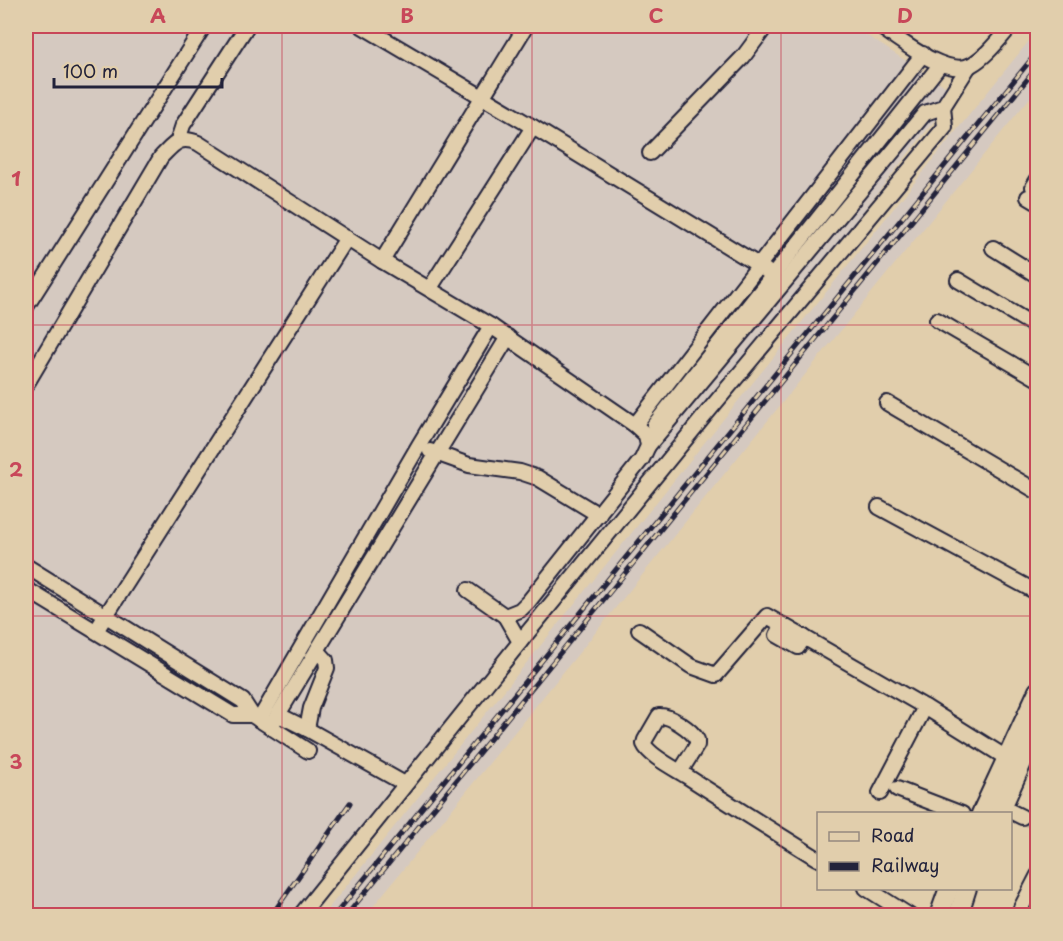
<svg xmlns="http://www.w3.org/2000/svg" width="1063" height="941" font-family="'Playpen Sans',sans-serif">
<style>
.built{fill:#d5c9c0}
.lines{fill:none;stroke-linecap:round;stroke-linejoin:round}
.minor-tunnel{stroke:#bbac95;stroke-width:14;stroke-dasharray:14 7;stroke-linecap:butt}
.minor-casing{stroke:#22223b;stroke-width:18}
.major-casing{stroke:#22223b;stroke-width:22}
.minor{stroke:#e1ceac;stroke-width:14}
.major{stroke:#e1ceac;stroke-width:18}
.rail-casing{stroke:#22223b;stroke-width:5}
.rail{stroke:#e1ceac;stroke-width:3;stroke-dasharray:9;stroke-linecap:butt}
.grid{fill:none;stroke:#c84759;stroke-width:1.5;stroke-opacity:0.55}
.neatline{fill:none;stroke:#c84759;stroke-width:2}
.grid-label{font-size:20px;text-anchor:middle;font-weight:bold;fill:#c84759}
</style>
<rect width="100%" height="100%" fill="#e1ceac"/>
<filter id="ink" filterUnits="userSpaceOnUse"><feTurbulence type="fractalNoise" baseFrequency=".0167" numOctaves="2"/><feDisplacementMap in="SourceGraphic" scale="12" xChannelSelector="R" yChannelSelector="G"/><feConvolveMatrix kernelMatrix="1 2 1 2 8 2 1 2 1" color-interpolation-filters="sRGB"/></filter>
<g filter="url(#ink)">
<g class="built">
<polygon points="26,26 852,26 956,93 311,915 26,915"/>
<polygon points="1037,31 1037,89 366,915 323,915"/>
</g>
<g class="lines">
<polyline class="minor-tunnel" points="1022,817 1038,824"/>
<g class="minor-casing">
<g id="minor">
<polyline points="362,26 533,127 760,266 773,276"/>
<path d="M879 26C899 39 946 78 971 65 987 56 999 39 1011 26"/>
<polyline points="178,140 183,125 247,26"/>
<polyline points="650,153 743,57 766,26"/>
<polyline points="1033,187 1038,179"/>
<polyline points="1028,197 1038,203"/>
<polyline points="993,248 1038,276"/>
<polyline points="382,261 526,26"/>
<polyline points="958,280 1038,328"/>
<polyline points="430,288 533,127"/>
<polyline points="26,307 204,26"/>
<polyline points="937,320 1038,379"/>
<path d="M26 385 161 157C174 144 179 135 198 143L382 261 491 326 635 425 646 435 648 446 642 459 529 601 520 610 505 616 520 642 300 916"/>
<polyline points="887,403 1038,492"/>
<polyline points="635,425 923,54"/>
<polyline points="654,425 940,65"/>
<polyline points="648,446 925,113 943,107 969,66"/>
<polyline points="430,451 469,465 520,472 538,478 599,515"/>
<polyline points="879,507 1038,593"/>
<polyline points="26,566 243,701 252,715 308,751"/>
<polyline points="26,589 233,715 252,715"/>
<polyline points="468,590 505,616"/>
<polyline points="783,625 777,635 798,647 804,637"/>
<polyline points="639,630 691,666 716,675 767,616 925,707 1013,762"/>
<polyline points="96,631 347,238"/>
<polyline points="520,642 706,414 945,127 943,107"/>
<polyline points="317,650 326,660 327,668 311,708 307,729 405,784"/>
<polyline points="279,715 307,729"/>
<polyline points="259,720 419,445 491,326"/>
<polyline points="271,726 508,337"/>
<path d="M680 772 697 745V740C692 730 670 715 659 716L645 740 644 744C649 756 676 769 688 777 731 805 775 832 818 859"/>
<polyline points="897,789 962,814"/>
<polyline points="880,793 925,707"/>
<polyline points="1002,807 1022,817"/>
<polyline points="866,888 910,916"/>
<polyline points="1022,916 1021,908 1038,875"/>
</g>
</g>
<g class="major-casing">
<g id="major">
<polyline points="981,814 1038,691"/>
<polyline points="999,814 1038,727"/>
<polyline points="939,916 949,888"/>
<polyline points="958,916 967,888"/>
</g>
</g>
<use href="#minor" class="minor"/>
<use href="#major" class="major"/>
<g class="rail-casing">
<g id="rail">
<polyline points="271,916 350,803"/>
<polyline points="334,916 1038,51"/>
<polyline points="346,916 1038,66"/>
</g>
</g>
<use href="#rail" class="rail"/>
</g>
</g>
<path class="grid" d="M282 26V916M532 26V916M781 26V916M26 325H1038M26 616H1038"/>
<rect width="1063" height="941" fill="none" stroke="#e1ceac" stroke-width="66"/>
<rect x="817" y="812" width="195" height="78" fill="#e1ceac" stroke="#95897f" stroke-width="1.5"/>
<rect x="829" y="832" width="30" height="9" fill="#e1ceac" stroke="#95897f" stroke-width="1.5"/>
<text x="871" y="842" font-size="18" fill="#22223b">Road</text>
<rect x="829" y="862" width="30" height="9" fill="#22223b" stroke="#95897f" stroke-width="1.5"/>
<text x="871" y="872" font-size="18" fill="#22223b">Railway</text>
<path d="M54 78v9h168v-9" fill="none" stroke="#22223b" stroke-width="3"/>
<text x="63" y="78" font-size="18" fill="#22223b" stroke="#e1ceac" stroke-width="4.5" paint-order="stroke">100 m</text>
<rect x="33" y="33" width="997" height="875" class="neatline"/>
<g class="grid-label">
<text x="158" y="23">A</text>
<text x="407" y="23">B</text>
<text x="656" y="23">C</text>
<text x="905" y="23">D</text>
<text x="16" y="186">1</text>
<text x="16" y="477">2</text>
<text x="16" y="769">3</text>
</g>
</svg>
